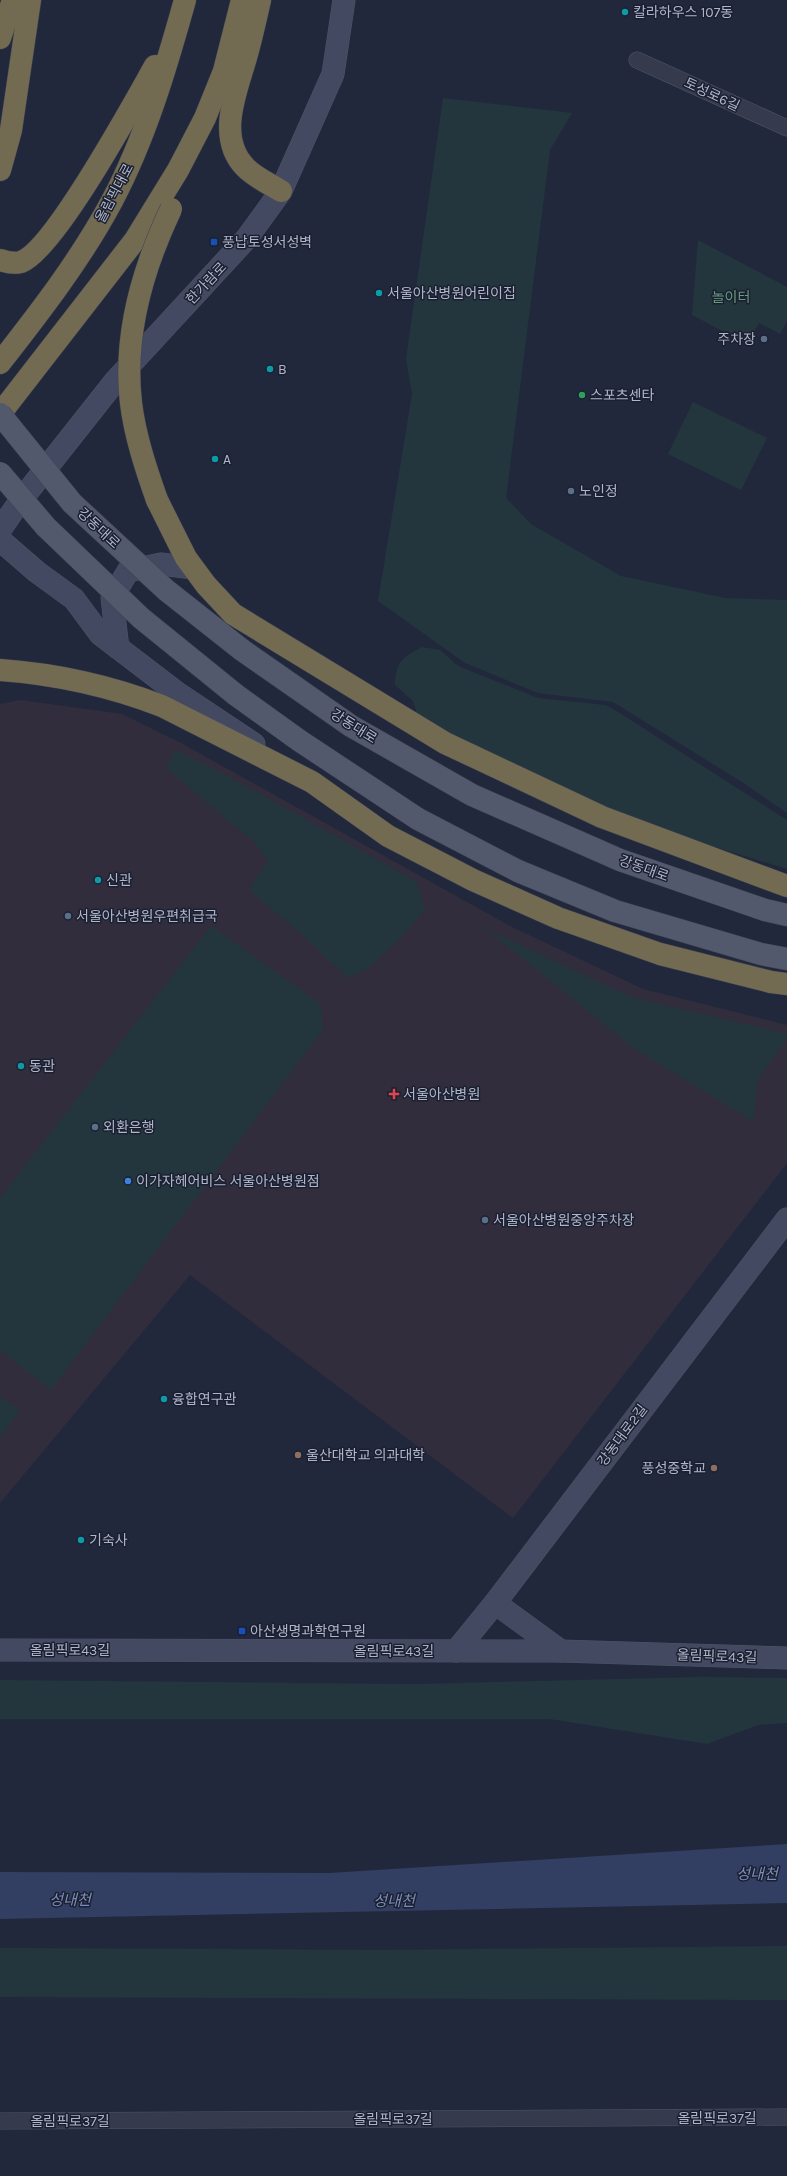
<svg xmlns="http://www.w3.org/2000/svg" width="787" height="2176" font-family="Karla,'Noto Sans KR',sans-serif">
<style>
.medical{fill:#322d3d}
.green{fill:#23363d}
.water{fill:#323e62}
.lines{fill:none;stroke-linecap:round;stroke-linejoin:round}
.street-casing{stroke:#505567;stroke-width:17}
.secondary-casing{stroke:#505567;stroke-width:23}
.primary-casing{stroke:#3e4455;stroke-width:23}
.highway-casing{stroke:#3d4254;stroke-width:23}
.street{stroke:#353b4c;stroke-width:16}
.secondary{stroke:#424960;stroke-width:22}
.primary{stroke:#52596c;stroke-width:22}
.highway{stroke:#736b51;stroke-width:22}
.primary-bridge-casing{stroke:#3e4455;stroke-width:23;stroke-linecap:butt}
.highway-bridge-casing{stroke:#3d4254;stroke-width:23;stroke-linecap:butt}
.primary-bridge{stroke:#52596c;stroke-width:22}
.highway-bridge{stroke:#736b51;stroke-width:22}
.culture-dot{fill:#0f9aa8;stroke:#1a2031;stroke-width:1.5}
.transit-dot{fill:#1a4fb4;stroke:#1a2031;stroke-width:1.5}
.service-dot{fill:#5c6f8a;stroke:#1a2031;stroke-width:1.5}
.leisure-dot{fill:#2e9e5b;stroke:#1a2031;stroke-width:1.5}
.health-dot{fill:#e0444e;stroke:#1a2031;stroke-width:1.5}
.shop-dot{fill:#3f7fe0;stroke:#1a2031;stroke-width:1.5}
.education-dot{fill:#8d6e63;stroke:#1a2031;stroke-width:1.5}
.labels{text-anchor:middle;stroke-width:3;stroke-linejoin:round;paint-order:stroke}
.poi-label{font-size:14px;fill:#b0b5c8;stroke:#1a2031;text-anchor:start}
.street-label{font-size:14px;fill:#b0b5c8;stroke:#1a2031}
.park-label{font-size:14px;fill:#659b7a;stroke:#1a2031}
.water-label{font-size:15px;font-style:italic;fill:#7d8db7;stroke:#1a2031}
</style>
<rect width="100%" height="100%" fill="#21283c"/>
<polygon class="medical" points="20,700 122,714 181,743 510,926 643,989 787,1025 787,1163 513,1518 190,1275 0,1503 0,704"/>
<g class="green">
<polygon points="443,98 572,113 550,150 506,498 531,524 621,576 725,598 787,600 787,813 742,782 613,702 538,693 465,663 378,601 412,394 406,359"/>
<polygon points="698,240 787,287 787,321 780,334 759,323 747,344 692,315"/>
<polygon points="693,402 767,438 741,490 668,454"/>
<path d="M422 647 440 650 458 666 538 698 605 705 615 710 787 820V869L601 812 419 719 413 701 395 685C396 661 402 658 422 647Z"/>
<polygon points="176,750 257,792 417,882 425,909 405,933 370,967 348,978 298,931 249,890 268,861 255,843 166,768"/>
<polygon points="211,926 321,1004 323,1030 51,1390 0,1350 0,1198"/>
<polygon points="486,929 633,998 787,1034 787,1039 758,1079 753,1121 636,1050"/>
<polygon points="0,1396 20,1411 0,1438"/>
<polygon points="700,1677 787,1678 787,1723 758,1725 707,1744 550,1719 0,1719 0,1680 416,1684"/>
<polygon points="787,1946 787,2000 0,1997 0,1948 378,1950"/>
</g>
<polygon class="water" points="787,1844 787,1903 0,1919 0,1872 329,1873"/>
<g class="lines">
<g class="street-casing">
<g id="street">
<polyline points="637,60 787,128"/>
<polyline points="0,2121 787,2117"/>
</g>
</g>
<g class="secondary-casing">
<g id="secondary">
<polyline points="0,530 18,504 116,380 247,238 281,191 333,74 344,0"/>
<polyline points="0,540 37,572 74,599 100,634 176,692 254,744"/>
<polyline points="118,648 112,598 128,571 161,564 193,568"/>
<polyline points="495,1603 561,1651"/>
<polyline points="0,1650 561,1651 787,1658"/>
<polyline points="456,1651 495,1603 787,1219"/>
</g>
</g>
<g class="primary-casing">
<g id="primary">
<polyline points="242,650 351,726 472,795 620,860 765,910 787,915"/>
<polyline points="236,695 300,741 418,819 518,871 615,911 761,954 787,959"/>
</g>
</g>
<g class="highway-casing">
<g id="highway">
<path d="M260 0C256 18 252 36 247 54 238 88 215 136 245 167 254 177 270 184 281 191"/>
<polyline points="0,38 13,0"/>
<polyline points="0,170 11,130 30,0"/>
<path d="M0 260C6 262 14 264 21 262 55 249 134 103 155 66"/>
<path d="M0 363C40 312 81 259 112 201 145 139 166 68 185 0"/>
<polyline points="0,414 135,240 178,170 205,118 224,71 242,0"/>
<polyline points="157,500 186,558 206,585 233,614 445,743 602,817 787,886"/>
<path d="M0 670C56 674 110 686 162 706L312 782 388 836 473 880 558 918 660 954 771 982 787 984"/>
</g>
</g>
<use href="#street" class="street"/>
<use href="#secondary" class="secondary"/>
<use href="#primary" class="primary"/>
<use href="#highway" class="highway"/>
<g class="primary-bridge-casing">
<g id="primary-bridge">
<polyline points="0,414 72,503 166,590 242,650"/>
<polyline points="0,473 46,527 141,618 236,695"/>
</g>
</g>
<g class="highway-bridge-casing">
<path id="highway-bridge" d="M157 500C146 469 135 436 131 403 123 335 142 270 171 209"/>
</g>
<use href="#primary-bridge" class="primary-bridge"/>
<use href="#highway-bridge" class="highway-bridge"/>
</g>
<g class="culture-dot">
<circle cx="625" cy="12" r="4"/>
<circle cx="379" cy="293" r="4"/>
<circle cx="270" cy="369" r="4"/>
<circle cx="215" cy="459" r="4"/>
<circle cx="98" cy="880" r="4"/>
<circle cx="21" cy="1066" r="4"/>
<circle cx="164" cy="1399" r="4"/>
<circle cx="81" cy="1540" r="4"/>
</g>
<g class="transit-dot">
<rect x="210" y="238" width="8" height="8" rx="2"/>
<rect x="238" y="1627" width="8" height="8" rx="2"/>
</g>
<g class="service-dot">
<circle cx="764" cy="339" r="4"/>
<circle cx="571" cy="491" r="4"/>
<circle cx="68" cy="916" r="4"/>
<circle cx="95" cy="1127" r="4"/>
<circle cx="485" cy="1220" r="4"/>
</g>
<circle class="leisure-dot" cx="582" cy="395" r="4"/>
<path class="health-dot" d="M392 1088h4v4h4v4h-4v4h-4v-4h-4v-4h4z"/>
<circle class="shop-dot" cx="128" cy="1181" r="4"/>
<g class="education-dot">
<circle cx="298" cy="1455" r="4"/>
<circle cx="714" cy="1468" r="4"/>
</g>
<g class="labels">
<g class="poi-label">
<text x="633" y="17">칼라하우스 107동</text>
<text x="222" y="247">풍납토성서성벽</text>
<text x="387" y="298">서울아산병원어린이집</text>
<text x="756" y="344" text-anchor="end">주차장</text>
<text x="278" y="374">B</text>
<text x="590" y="400">스포츠센타</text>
<text x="223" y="464">A</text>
<text x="579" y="496">노인정</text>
<text x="106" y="885">신관</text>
<text x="76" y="921">서울아산병원우편취급국</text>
<text x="29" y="1071">동관</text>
<text x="403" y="1099">서울아산병원</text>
<text x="103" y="1132">외환은행</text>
<text x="136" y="1186">이가자헤어비스 서울아산병원점</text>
<text x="493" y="1225">서울아산병원중앙주차장</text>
<text x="172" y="1404">융합연구관</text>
<text x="306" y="1460">울산대학교 의과대학</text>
<text x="706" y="1473" text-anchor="end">풍성중학교</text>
<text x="89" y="1545">기숙사</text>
<text x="250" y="1636">아산생명과학연구원</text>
</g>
<g class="street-label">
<text transform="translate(712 94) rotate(25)" y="5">토성로6길</text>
<text transform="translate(114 193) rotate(-62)" y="5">올림픽대로</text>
<text transform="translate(206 283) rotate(-47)" y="5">한가람로</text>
<text transform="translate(99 528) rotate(43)" y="5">강동대로</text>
<text transform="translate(354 726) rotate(32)" y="5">강동대로</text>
<text transform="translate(644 868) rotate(20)" y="5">강동대로</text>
<text transform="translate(622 1435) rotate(-53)" y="5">강동대로2길</text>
<text x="70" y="1655">올림픽로43길</text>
<text x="394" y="1656">올림픽로43길</text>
<text transform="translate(717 1656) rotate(2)" y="5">올림픽로43길</text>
<text x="717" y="2123">올림픽로37길</text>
<text x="393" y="2124">올림픽로37길</text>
<text x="70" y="2126">올림픽로37길</text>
</g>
<g class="park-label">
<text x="731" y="302">놀이터</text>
</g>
<g class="water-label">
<text x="757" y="1879">성내천</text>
<text x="70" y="1905">성내천</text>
<text x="394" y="1906">성내천</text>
</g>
</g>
</svg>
